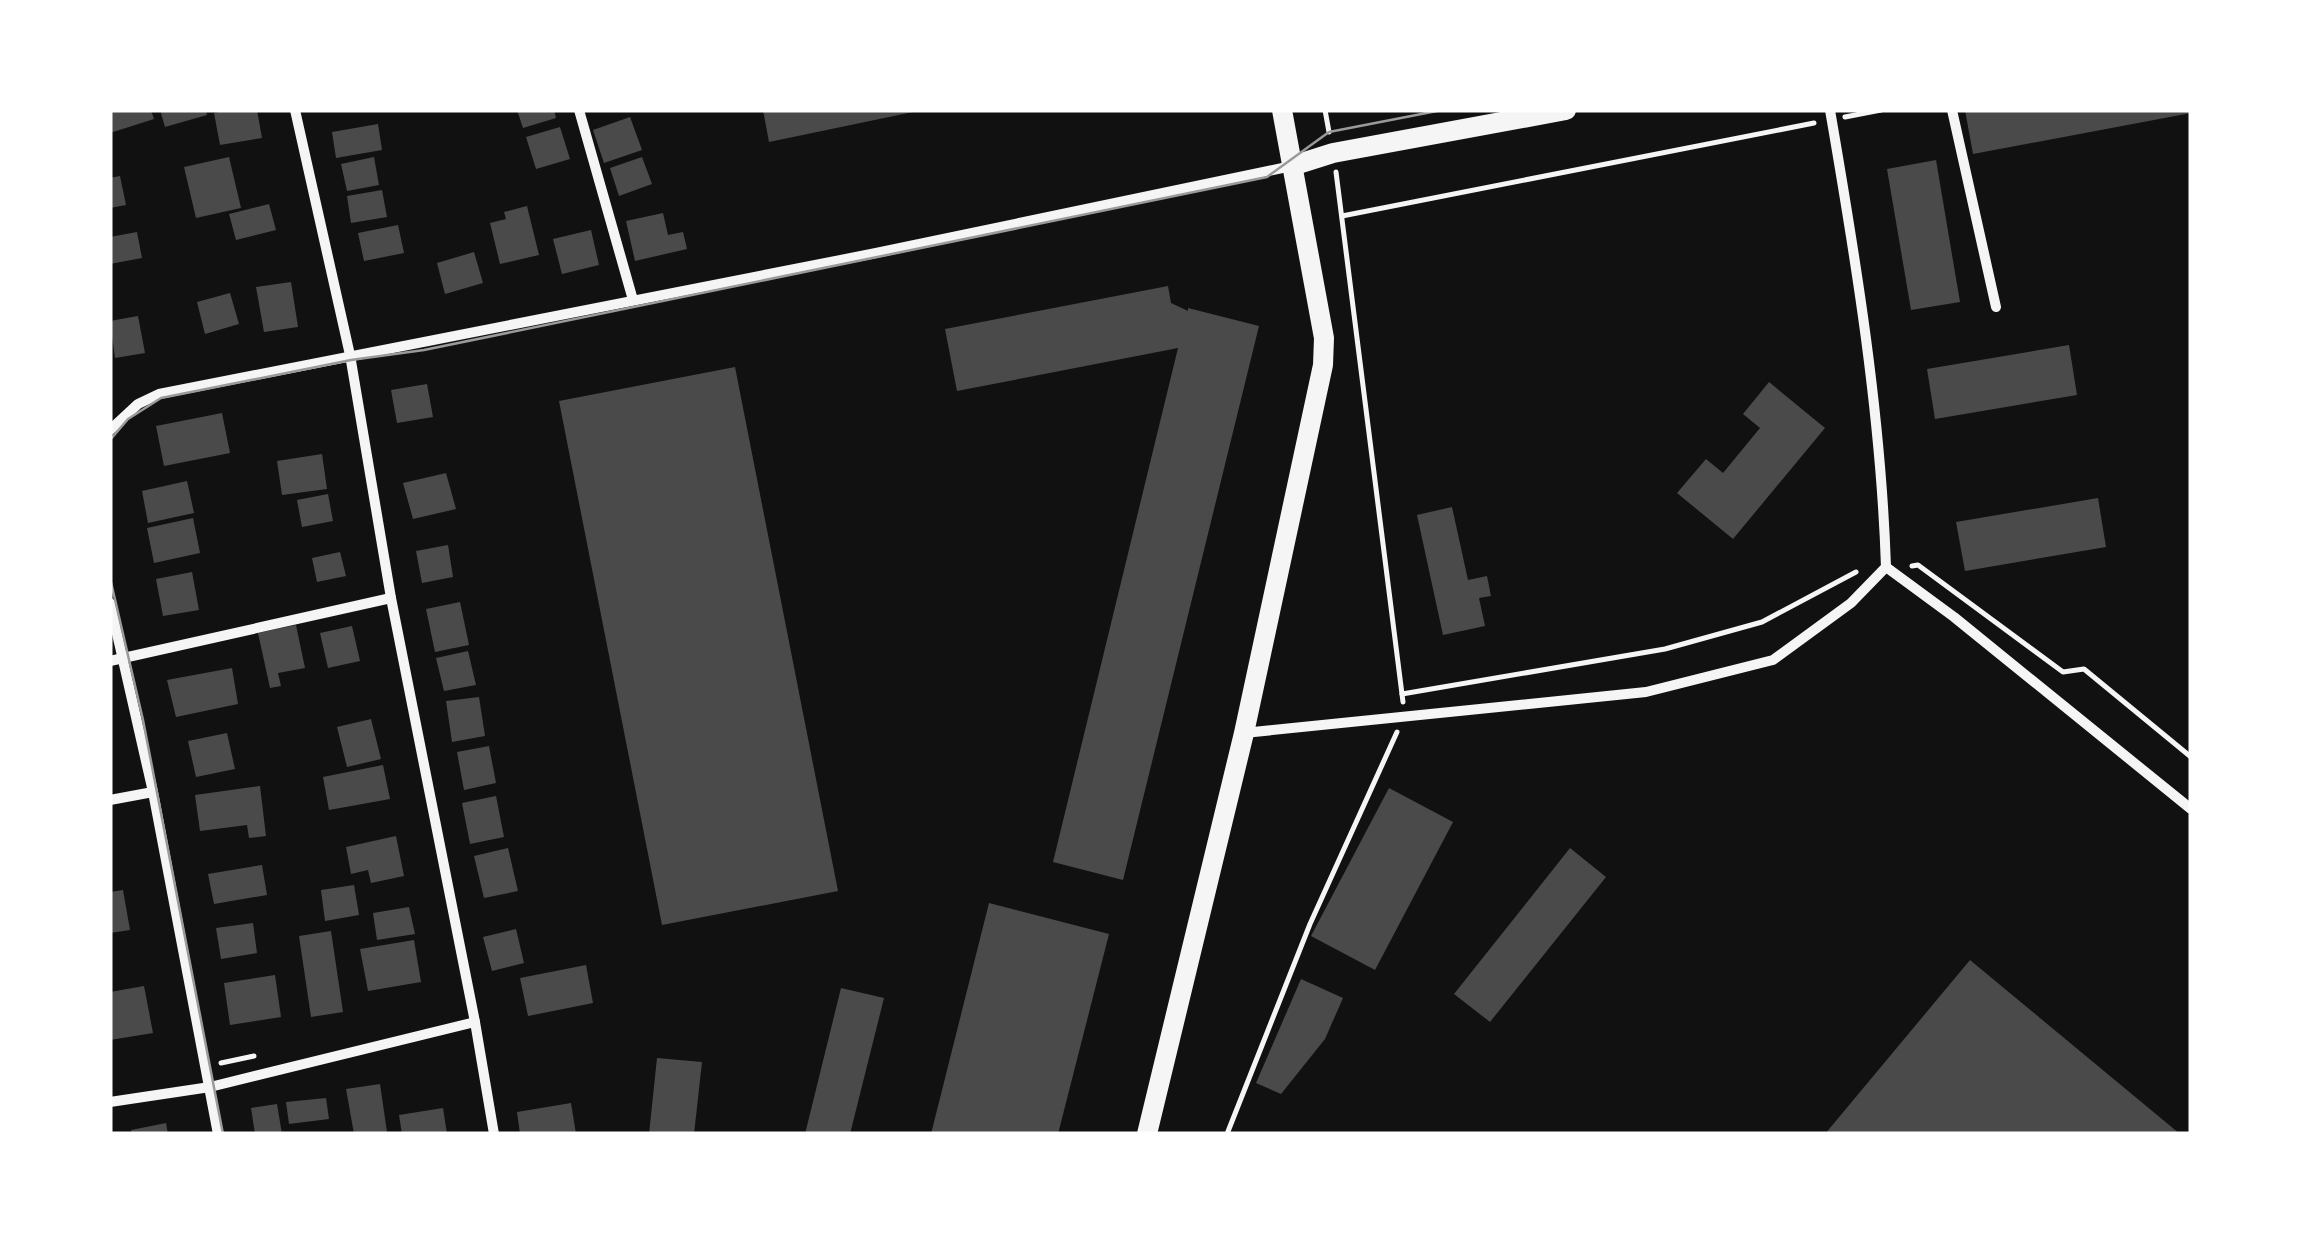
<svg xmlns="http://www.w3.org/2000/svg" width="2301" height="1244" font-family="'Golos Text',sans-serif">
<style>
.building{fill:#4a4a4a}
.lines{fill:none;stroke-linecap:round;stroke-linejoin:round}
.path{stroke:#f5f5f5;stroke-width:5}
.minor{stroke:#f5f5f5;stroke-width:10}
.secondary{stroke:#f5f5f5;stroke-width:20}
.tram{stroke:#9a9a9a;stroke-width:2.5}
</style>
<rect width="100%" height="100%" fill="#111"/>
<g class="building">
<polygon points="110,110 151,110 154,119 110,133"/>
<polygon points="160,110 206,110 207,115 165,127"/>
<polygon points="230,110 257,110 262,138 220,145 214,113"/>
<polygon points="517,110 554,110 556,118 523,128"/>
<polygon points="763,110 913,110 913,112 769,142"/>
<polygon points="1965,110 2191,110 2191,113 1973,154"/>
<polygon points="630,117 642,150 604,163 593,130"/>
<polygon points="378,124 382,150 336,158 332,132"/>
<polygon points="560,127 570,159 536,169 526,137"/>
<polygon points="229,157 241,208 196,218 184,167"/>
<polygon points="374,157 379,185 347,191 341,164"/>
<polygon points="642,157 652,184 619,196 610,168"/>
<polygon points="1936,160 1960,302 1911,310 1887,169"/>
<polygon points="120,176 126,205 110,208 110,178"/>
<polygon points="382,190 387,217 351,223 347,196"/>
<polygon points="269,204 276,230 236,240 229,214"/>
<polygon points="527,206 539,255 500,264 490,223 506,219 504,212"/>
<polygon points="663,213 668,235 683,232 687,249 635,261 626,221"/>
<polygon points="398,225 404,253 364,261 358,233"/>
<polygon points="591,230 599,265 562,274 553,239"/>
<polygon points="137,232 142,258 110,264 110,237"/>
<polygon points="474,252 483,283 445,294 437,263"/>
<polygon points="291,282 298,327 264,332 256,287"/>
<polygon points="1168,286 1171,303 1188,311 1188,308 1259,326 1123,880 1053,862 1178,348 957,391 945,329"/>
<polygon points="230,293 239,324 205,334 197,302"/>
<polygon points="138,316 145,353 115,358 110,321"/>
<polygon points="2069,345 2077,395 1935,419 1927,369"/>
<polygon points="735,367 838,891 662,925 559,401"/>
<polygon points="1769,382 1825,428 1733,539 1677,493 1706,459 1723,473 1760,428 1743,414"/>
<polygon points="427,384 433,417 397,423 391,390"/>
<polygon points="222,413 230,453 164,466 156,426"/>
<polygon points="322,454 327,489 282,495 277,461"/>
<polygon points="446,473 456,509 413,519 403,483"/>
<polygon points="187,481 194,513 148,523 142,491"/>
<polygon points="328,494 333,521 302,527 297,500"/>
<polygon points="2098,498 2106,547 1965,571 1956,522"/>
<polygon points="1452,507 1468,580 1487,576 1491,596 1479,598 1485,626 1443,635 1417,515"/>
<polygon points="193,518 200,553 154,563 147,528"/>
<polygon points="448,545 453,577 422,583 416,551"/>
<polygon points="340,552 346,576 317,582 312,558"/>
<polygon points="192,572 199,610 163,616 156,579"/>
<polygon points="460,602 469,645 435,652 426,609"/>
<polygon points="296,625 305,668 278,673 281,686 270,688 258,633"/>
<polygon points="352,626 360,661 328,668 320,633"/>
<polygon points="468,651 476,685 444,691 436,658"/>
<polygon points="232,668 238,704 176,717 167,680"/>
<polygon points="479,697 485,736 452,742 446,701"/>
<polygon points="371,719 381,759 347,767 337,727"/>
<polygon points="227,733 235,769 196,777 188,741"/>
<polygon points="489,746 496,783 464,790 457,752"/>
<polygon points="383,765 390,799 329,810 323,777"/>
<polygon points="260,786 266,836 249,838 247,825 200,831 195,795"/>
<polygon points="1389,788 1453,822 1375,970 1311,936"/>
<polygon points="496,796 504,837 470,844 462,803"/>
<polygon points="396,836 404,876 371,883 368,870 351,874 346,847"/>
<polygon points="508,848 518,891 484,898 474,856"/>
<polygon points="1570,848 1606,877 1490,1022 1454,994"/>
<polygon points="262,865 267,895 214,904 208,874"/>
<polygon points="354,885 359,915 325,921 321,890"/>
<polygon points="123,890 130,930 110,933 110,892"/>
<polygon points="989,903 1109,934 1058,1134 931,1134"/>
<polygon points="409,907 415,934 377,940 373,913"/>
<polygon points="253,923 257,953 221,959 216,928"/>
<polygon points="516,929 524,963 492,971 483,937"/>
<polygon points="331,931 343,1012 311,1017 299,936"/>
<polygon points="414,940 421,982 368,991 360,949"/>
<polygon points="1970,960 2180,1134 1825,1134"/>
<polygon points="586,965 593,1003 528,1016 520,978"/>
<polygon points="275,975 281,1017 230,1025 224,983"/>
<polygon points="1301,979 1343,998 1325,1039 1281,1094 1256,1083"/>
<polygon points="144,986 153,1033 110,1040 110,992"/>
<polygon points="841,988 884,998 850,1134 805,1134"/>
<polygon points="657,1058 702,1062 694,1134 649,1134"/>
<polygon points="380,1084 387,1132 354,1134 346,1089"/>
<polygon points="326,1098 329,1119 289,1124 286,1102"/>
<polygon points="571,1103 576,1134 520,1134 517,1112"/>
<polygon points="277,1104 282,1134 255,1134 251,1108"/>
<polygon points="443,1108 447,1134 402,1134 399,1115"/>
<polygon points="166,1123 168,1134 132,1134 131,1130"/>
</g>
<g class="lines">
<g class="path">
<polyline points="1325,110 1329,132"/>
<polyline points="1845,117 1881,110"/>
<polyline points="1336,172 1403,702"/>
<polyline points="1342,216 1814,123"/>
<polyline points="1912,566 1918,565 2063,672 2084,669 2191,757"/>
<polyline points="1402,694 1665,649 1762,622 1856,572"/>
<polyline points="221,1063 254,1056"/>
<polyline points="1227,1134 1310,924 1397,732"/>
</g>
<g class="minor">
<polyline points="295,110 350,355 391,598 475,1022 494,1134"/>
<polyline points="579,110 633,300"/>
<polyline points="1952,110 1996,307"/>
<polyline points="110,430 138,404 159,394 876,253 1292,166"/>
<polyline points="1886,567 1954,617 2191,809"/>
<polyline points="110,603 153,792 218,1134"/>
<polyline points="110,661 391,598"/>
<path d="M1244 733 1646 692 1773 660 1851 603 1886 567C1881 414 1856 261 1830 110"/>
<polyline points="110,800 153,792"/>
<polyline points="110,1102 210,1087 475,1022"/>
</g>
<g class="secondary">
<polyline points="1292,166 1333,153 1566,110"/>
<polyline points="1147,1134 1244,733 1323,365 1324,338 1282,110"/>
</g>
<g class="tram">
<polyline points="110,440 128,419 161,398 351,360 424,350 1267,177 1329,132 1442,110"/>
<polyline points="110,578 143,720 223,1134"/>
</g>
</g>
<rect width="2301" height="1244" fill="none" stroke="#ffffff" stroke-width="225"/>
</svg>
